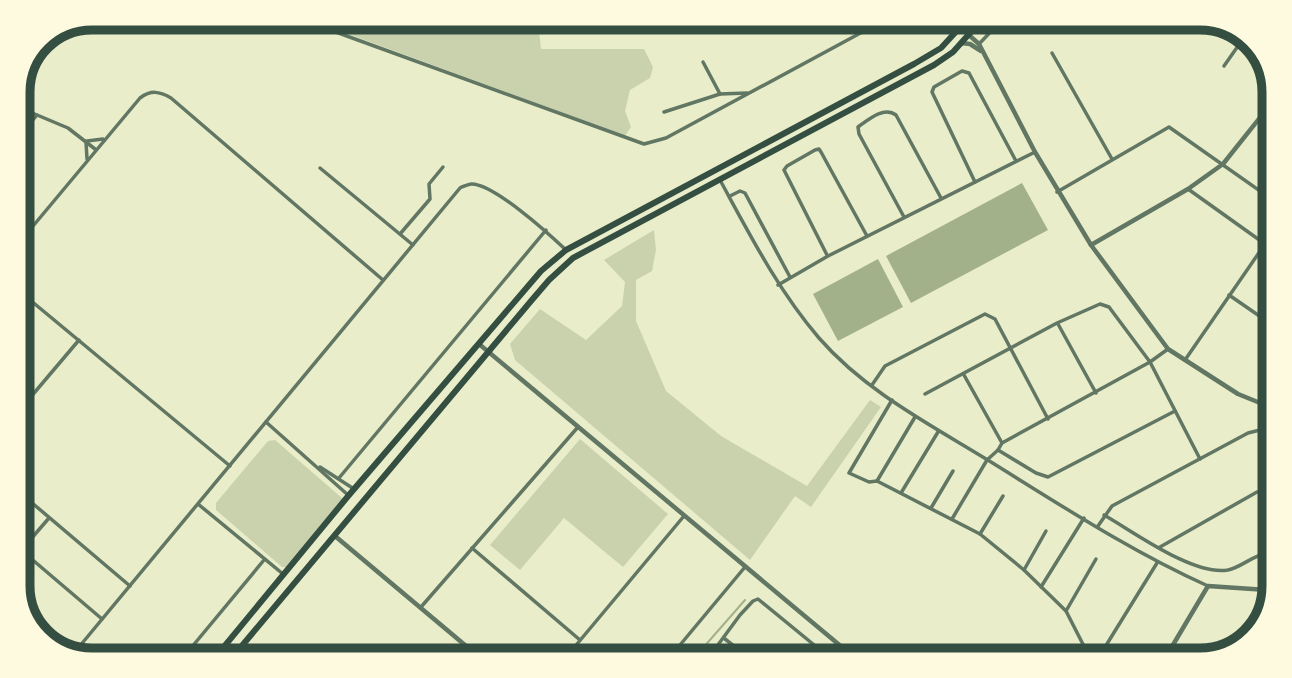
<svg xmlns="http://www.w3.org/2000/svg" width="1292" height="678" font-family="Arial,sans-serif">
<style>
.green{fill:#cad2ad}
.water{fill:#a3b18a}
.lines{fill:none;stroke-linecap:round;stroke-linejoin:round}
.stream{stroke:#a3b18a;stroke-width:2}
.minor{stroke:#617663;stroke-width:3.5}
.tertiary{stroke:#617663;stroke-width:4.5}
.primary{stroke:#344e41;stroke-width:6}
.rim{fill:none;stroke:#344e41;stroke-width:9}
</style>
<rect width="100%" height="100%" fill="#e9edc9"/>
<g class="green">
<polygon points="308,19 538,21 541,49 644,49 653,67 650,78 630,90 625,111 631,127 625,136"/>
<polygon points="654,230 656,250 652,271 636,280 636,321 666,391 721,436 807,486 870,400 881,407 811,507 795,496 750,560 515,360 510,344 540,309 586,340 622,306 625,282 604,260"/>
<polygon points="580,439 668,514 623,567 564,518 520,570 490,545"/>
<polygon points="275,440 342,498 342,502 286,567 282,567 216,510 216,503 268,441"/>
</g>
<g class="water">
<polygon points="1022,183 1048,230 911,303 886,256"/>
<polygon points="878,259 903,307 838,341 813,294"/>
</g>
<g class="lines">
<polyline class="stream" points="695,657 745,600"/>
<g class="minor">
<polyline points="300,19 644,144 666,138 879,23"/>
<polyline points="1215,25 1239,42"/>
<polyline points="979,44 998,24"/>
<polyline points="1052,53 1112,159"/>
<polyline points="703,62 720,94"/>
<polyline points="1224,66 1245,36"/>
<polyline points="18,107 68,128 95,149"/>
<polyline points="664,112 720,94 747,93"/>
<polyline points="18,138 37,115"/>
<polyline points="87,141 103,139"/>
<polyline points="86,142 87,159"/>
<polyline points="320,168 413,245"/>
<path d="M720 180C750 235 778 290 819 338 866 392 931 425 991 462 1062 506 1132 552 1208 586"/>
<polyline points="975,182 932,92 934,87 962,71 969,73 1016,161"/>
<polyline points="1188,189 1272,249"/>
<polyline points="1057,192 1169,127 1273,200"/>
<polyline points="730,196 740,191 745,193 790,277"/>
<path d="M904 217 859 134 858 127C869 119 884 106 896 115L941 198"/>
<polyline points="400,234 430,199 429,184 443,167"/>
<path d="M18 244 140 98C151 90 159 91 171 98L383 280"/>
<polyline points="827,255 784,170 787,166 815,150 819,149 821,152 867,236"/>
<polyline points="778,285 828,256 1035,152"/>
<polyline points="18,290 230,466"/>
<polyline points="1229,295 1271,324"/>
<polyline points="1058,324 1096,393"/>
<polyline points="1185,360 1265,244"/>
<polyline points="964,375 1002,443"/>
<polyline points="872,385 885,366 985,314 995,319 1048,419"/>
<polyline points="925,394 1057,323 1100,304 1109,307 1150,362 1200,459"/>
<polyline points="892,400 849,473 869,482 877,481 980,534 1024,570 1066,611 1091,660"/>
<polyline points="18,412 79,340"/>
<polyline points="266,422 348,495"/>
<polyline points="1002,443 1150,362 1168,349"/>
<polyline points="998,450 1036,473 1048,477 1175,411"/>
<polyline points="320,467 354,489"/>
<polyline points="339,478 546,230"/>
<polyline points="877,481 915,417"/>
<polyline points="18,491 130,586"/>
<polyline points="901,493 938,432"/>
<polyline points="198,504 283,574"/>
<polyline points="931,508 953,471"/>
<path d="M1104 515C1134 532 1193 576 1228 570 1242 567 1253 555 1268 553"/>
<polyline points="952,519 987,460 998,450 1002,443"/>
<polyline points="1098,526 1112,506 1248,433 1260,430 1269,432"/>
<polyline points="980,534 1003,496"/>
<polyline points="1160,547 1257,492 1269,491"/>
<polyline points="472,548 580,640"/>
<polyline points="21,550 102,619"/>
<polyline points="18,554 49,518"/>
<polyline points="1024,570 1046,531"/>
<polyline points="1041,587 1084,518"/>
<polyline points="421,607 578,427"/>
<polyline points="1066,611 1096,559"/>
<polyline points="725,639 748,657"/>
<path d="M74 653 460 188C461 187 470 184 471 184 493 183 549 234 566 250"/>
<polyline points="186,654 264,560"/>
<polyline points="567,656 684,516"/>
<path d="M1218 656C1225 643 1237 635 1252 635"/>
<polyline points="670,657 745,567"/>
<polyline points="709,657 740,615 753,601 758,599 830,658"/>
<polyline points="1097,660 1157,563"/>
</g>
<g class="tertiary">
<polyline points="961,28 979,44 1035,152 1091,245 1168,349 1238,394 1270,407"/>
<polyline points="961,43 970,44 981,51"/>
<polyline points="1091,245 1188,189 1223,164 1274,100"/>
<polyline points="479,344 855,658"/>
<polyline points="335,536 478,656"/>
<polyline points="1164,660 1208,586 1267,590"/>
</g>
<g class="primary">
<polyline points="218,654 349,495 541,271 566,250 914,64 941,48 964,23"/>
<polyline points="235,654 531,301 549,280 573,258 934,65 953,52 978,24"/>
</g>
</g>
<path d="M0 0H1292V678H0ZM92 30H1200A62 62 0 0 1 1262 92V586A62 62 0 0 1 1200 648H92A62 62 0 0 1 30 586V92A62 62 0 0 1 92 30Z" fill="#fefae0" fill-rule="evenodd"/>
<path class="rim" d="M92 30H1200A62 62 0 0 1 1262 92V586A62 62 0 0 1 1200 648H92A62 62 0 0 1 30 586V92A62 62 0 0 1 92 30Z"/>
</svg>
